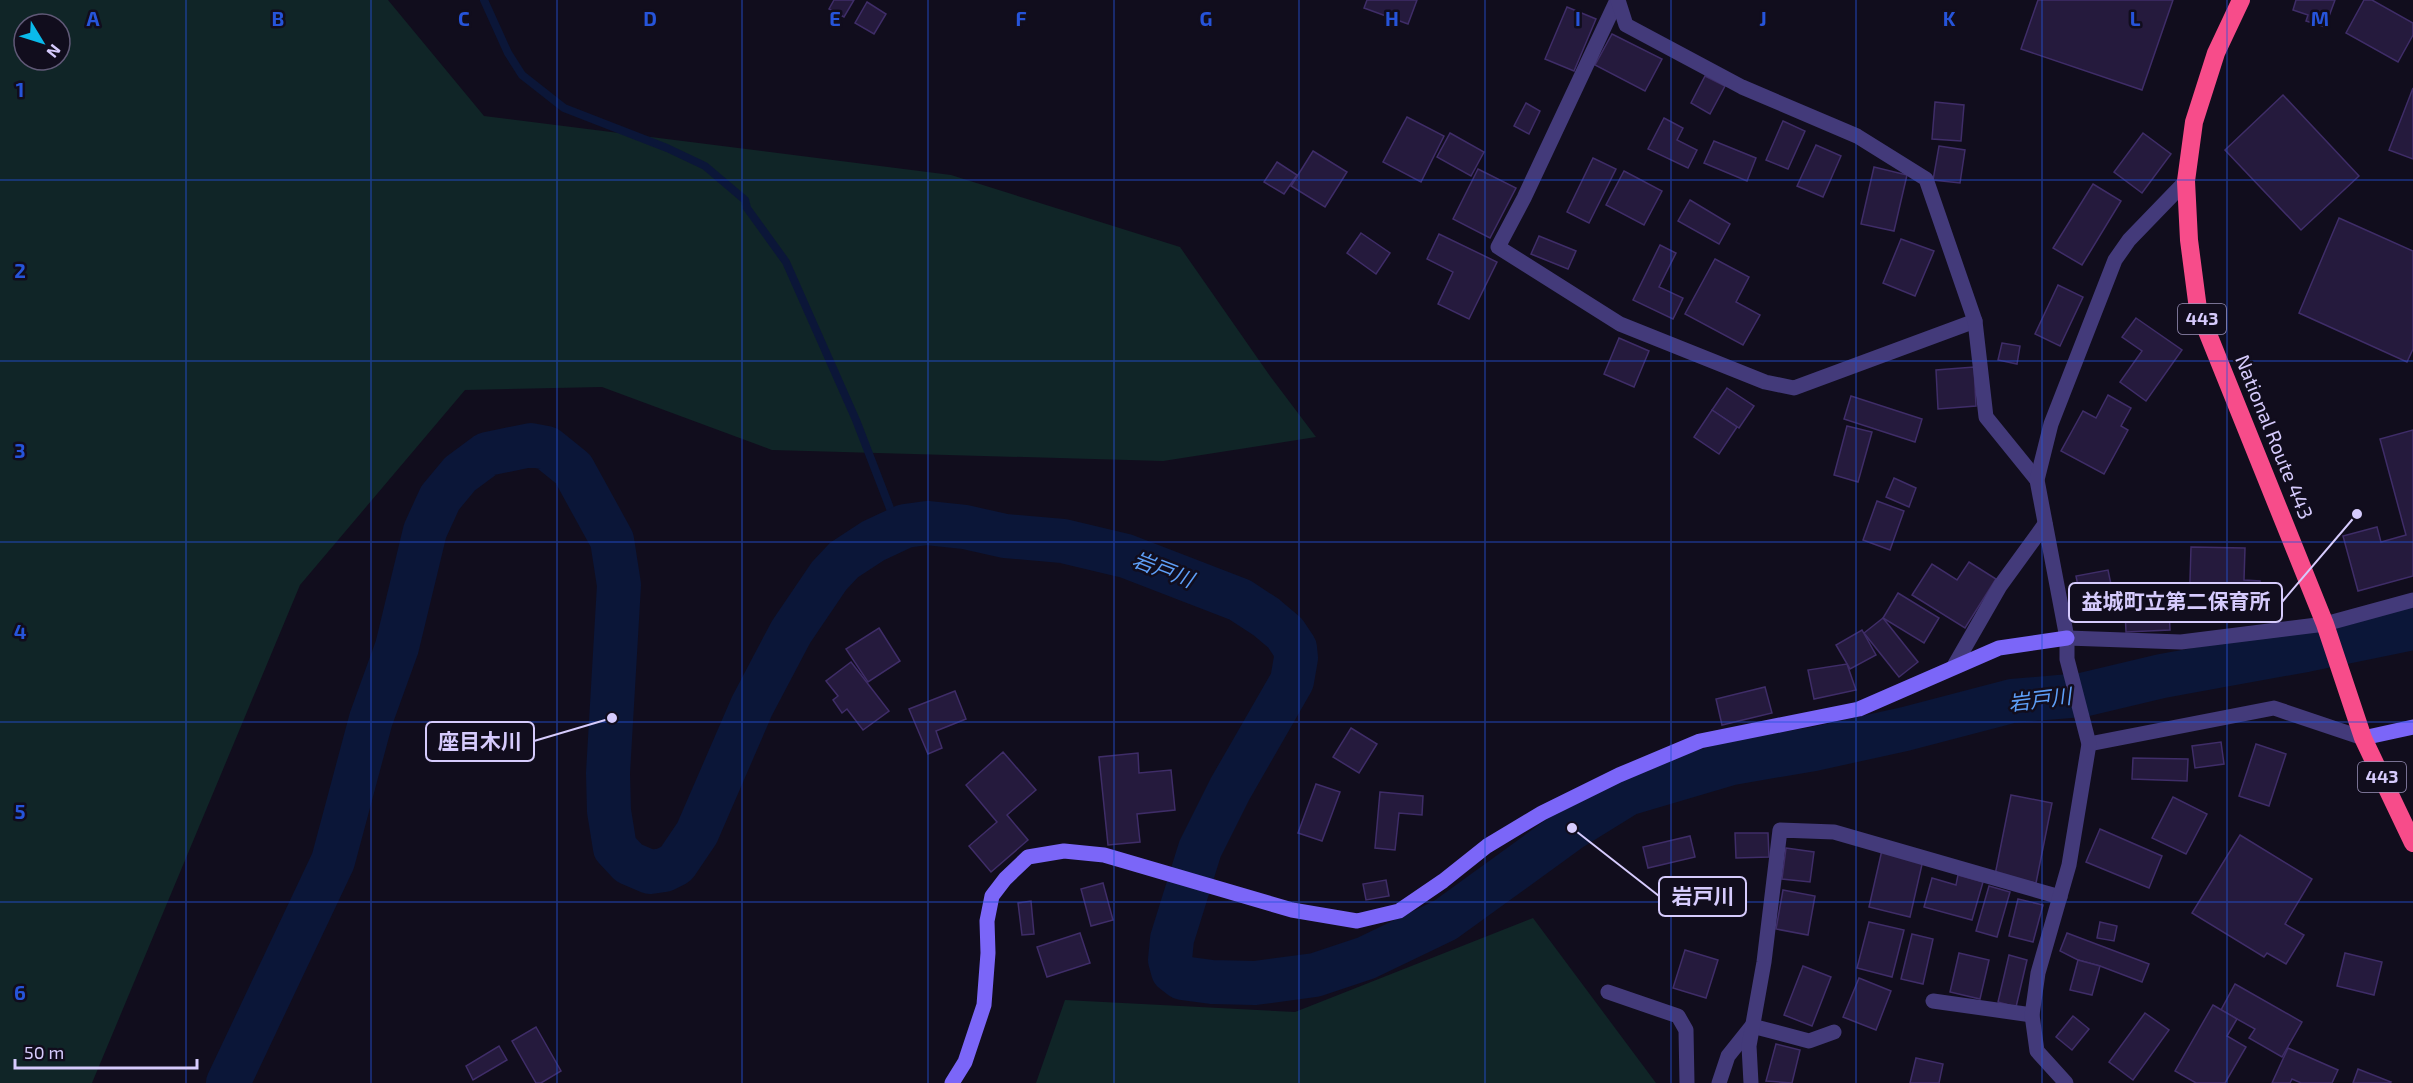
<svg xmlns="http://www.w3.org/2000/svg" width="2413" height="1083" font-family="'Exo 2','Noto Sans JP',sans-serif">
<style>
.green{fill:#102527;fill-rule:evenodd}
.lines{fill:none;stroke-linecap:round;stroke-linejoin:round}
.stream{stroke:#0b1638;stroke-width:8}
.river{stroke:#0b1638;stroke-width:44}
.building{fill:#251a3d;stroke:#3f2d68;stroke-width:1.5}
.street{stroke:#433a7a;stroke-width:15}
.secondary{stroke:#7b66f8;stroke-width:15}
.highway{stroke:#f74c8a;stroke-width:18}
.grid{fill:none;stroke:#2654da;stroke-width:1.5;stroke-opacity:0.55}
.labels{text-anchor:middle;stroke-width:5;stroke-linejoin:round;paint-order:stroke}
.shield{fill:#110d1d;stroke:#9b92ba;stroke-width:1.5}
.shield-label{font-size:18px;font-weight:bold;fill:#d6cbfd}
.street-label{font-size:20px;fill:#d6cbfd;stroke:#110d1d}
.water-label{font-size:21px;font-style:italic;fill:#5e9ff8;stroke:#110d1d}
.grid-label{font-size:20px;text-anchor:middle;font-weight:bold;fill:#2654da;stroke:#110d1d;stroke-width:5;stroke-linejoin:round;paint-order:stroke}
.leader{fill:none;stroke:#d6cbfd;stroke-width:2}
.callout-dot{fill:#d6cbfd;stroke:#110d1d;stroke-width:2}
.callout{fill:#110d1d;stroke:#d6cbfd;stroke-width:2}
.callout-label{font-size:21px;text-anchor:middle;font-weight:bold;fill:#d6cbfd}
</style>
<rect width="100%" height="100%" fill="#110d1d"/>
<g class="green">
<path d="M0 0H388L484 116 951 175 1180 247 1270 376 1316 437 1163 461 772 450 602 387 465 390 300 585 92 1083H0ZM24 24H60V60H24Z"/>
<polygon points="1533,918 1656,1083 1036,1083 1065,1000 1295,1012"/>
</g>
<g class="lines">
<polyline class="stream" points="484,0 508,53 522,75 564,108 667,148 705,166 745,200 747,208 786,262 856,420 898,529"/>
<polyline class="river" points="228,1083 333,861 371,719 397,647 425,531 440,498 460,474 487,454 531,445 547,448 573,469 612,540 619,585 608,773 609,811 615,848 629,863 650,872 664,870 676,864 697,833 752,706 791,632 829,576 844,560 873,541 905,526 927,523 965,527 1005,536 1063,541 1126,556 1240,600 1266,617 1285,633 1295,648 1296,658 1292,681 1230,789 1200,849 1172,939 1170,960 1173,971 1182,978 1212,982 1255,983 1315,975 1366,958 1445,920 1572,828 1627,794 1732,763 1814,749 1905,729 2012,701 2082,695 2162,676 2306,650 2413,628"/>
</g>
<g class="building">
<polygon points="834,0 854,0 844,17 829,9"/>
<polygon points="1367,0 1417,0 1408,24 1364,8"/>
<polygon points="2038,0 2173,0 2142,90 2021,49"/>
<polygon points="2296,0 2335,0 2325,27 2306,21 2308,15 2293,10"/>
<polygon points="2364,0 2372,0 2413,23 2413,35 2398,62 2346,33"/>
<polygon points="867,2 886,14 874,34 855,23"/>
<polygon points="1567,7 1596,19 1574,71 1545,59"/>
<polygon points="1612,34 1662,59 1645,91 1595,65"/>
<polygon points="1705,76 1725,86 1710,114 1691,103"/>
<polygon points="2413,88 2413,159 2389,150"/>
<polygon points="2283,95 2359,176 2301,230 2225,150"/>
<polygon points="1935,102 1964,105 1961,141 1932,139"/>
<polygon points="1526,103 1540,111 1529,134 1514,126"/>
<polygon points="1407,117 1444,136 1421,182 1383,162"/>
<polygon points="1664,118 1683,128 1677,140 1697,150 1688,168 1648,149"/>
<polygon points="1783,121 1805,131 1788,169 1766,160"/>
<polygon points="1450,133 1484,152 1471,176 1437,157"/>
<polygon points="2143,133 2171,154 2142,193 2114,172"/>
<polygon points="1714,141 1756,158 1747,181 1704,163"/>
<polygon points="1816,145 1841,156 1823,197 1797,186"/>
<polygon points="1939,146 1965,150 1960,183 1933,180"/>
<polygon points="1313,151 1347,172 1325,207 1291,186"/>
<polygon points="1593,158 1616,169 1589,223 1567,212"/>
<polygon points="1277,162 1297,175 1284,194 1264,182"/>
<polygon points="1874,167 1907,175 1894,231 1861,224"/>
<polygon points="1478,169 1516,188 1490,238 1453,219"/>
<polygon points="1624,171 1662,191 1644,225 1606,205"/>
<polygon points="2093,184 2121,201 2082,265 2053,248"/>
<polygon points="1690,200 1730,224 1719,244 1678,221"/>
<polygon points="2339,218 2413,251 2413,349 2407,362 2299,313"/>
<polygon points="1361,233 1390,253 1376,274 1347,253"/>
<polygon points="1439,234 1497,262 1469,319 1438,304 1453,272 1427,259"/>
<polygon points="1539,236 1576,251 1568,269 1531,254"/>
<polygon points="1901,239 1934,251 1915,296 1883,283"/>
<polygon points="1660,245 1676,253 1659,287 1683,298 1673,319 1633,300"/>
<polygon points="1715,259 1749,277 1736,302 1760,315 1743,345 1685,314"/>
<polygon points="2058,285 2083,297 2060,346 2035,334"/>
<polygon points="2136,318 2182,350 2146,401 2120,382 2142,351 2122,337"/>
<polygon points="1619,338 1649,351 1634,387 1604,374"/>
<polygon points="2002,343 2020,346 2017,364 1998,360"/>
<polygon points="1974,367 1976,406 1938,409 1936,370"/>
<polygon points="1727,388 1754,406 1739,428 1712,410"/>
<polygon points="2108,395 2131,408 2121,426 2128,430 2104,474 2061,451 2083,411 2096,418"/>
<polygon points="1851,396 1922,419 1915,442 1844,419"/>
<polygon points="1712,410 1737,427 1719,454 1694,437"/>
<polygon points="1847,426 1872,432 1858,482 1834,475"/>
<polygon points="2413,430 2413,576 2358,591 2343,536 2377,527 2381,542 2406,535 2380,439"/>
<polygon points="1894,478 1916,488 1909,507 1886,497"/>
<polygon points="1877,501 1904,511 1890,550 1863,540"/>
<polygon points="2191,547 2245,548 2244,580 2260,581 2259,614 2189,613"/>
<polygon points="1969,562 1996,579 1965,628 1912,595 1932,564 1957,580"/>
<polygon points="2108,570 2116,609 2084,616 2076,576"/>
<polygon points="1898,593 1939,618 1924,643 1883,618"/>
<polygon points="2169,608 2170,630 2126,632 2125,610"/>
<polygon points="1883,618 1918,662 1899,677 1864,633"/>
<polygon points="879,628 900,661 868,682 846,649"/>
<polygon points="1862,630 1876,655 1850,669 1836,645"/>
<polygon points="851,662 889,711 863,730 847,709 842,713 833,700 838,696 826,681"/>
<polygon points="1847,664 1856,690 1814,699 1808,670"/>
<polygon points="1765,687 1772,713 1722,725 1716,699"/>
<polygon points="955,691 966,719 936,731 942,748 928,754 909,709"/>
<polygon points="1351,728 1377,744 1359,773 1333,757"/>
<polygon points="2221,742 2224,764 2195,768 2192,746"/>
<polygon points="2256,744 2286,754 2269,806 2239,796"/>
<polygon points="1003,752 1036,790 1007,815 1028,840 991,872 969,846 997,822 966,785"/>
<polygon points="1138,753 1139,773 1171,770 1175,810 1137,814 1140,842 1108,845 1099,757"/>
<polygon points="2133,758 2188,759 2187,781 2132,779"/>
<polygon points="1316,784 1340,792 1322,841 1298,833"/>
<polygon points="1380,792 1423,796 1422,815 1399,813 1395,850 1375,848"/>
<polygon points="2011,795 2052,803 2036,883 1995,875"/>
<polygon points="2173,797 2207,814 2186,854 2152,838"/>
<polygon points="2100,829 2162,856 2149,888 2086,862"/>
<polygon points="1735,833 1768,833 1769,857 1736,858"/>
<polygon points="2240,835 2312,879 2285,924 2304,935 2286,964 2267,953 2264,957 2192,913"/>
<polygon points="1690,836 1695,857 1648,868 1643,847"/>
<polygon points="1786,848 1814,852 1810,882 1782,879"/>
<polygon points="1882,850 1923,860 1910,917 1869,907"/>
<polygon points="1958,875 1983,882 1972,920 1924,907 1932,878 1956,885"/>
<polygon points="1386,880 1389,896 1366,900 1363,884"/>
<polygon points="1103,883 1113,920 1091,926 1081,889"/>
<polygon points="1989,886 2010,892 1997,937 1976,931"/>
<polygon points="1783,890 1815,896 1808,935 1776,929"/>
<polygon points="2018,899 2043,905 2033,942 2009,936"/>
<polygon points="1031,901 1034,934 1022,935 1018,903"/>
<polygon points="1869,922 1904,930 1892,977 1857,968"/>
<polygon points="2100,922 2117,926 2114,941 2097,938"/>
<polygon points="1080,933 1090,963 1047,977 1037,947"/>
<polygon points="2067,933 2149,964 2142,982 2100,966 2078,960 2060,951"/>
<polygon points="1912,934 1933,939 1923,984 1901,979"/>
<polygon points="1685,950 1718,960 1706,998 1673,988"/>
<polygon points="1959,953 1989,960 1980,999 1950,992"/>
<polygon points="2345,953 2382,962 2374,995 2337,986"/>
<polygon points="2009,955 2027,960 2016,1007 1998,1002"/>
<polygon points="2078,960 2100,966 2092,995 2070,990"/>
<polygon points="1803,966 1831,977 1812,1026 1784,1015"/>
<polygon points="1859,978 1891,991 1876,1030 1843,1017"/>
<polygon points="2235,984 2302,1022 2282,1057 2249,1038 2255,1029 2221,1010"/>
<polygon points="2213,1005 2237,1019 2227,1036 2246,1047 2225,1083 2196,1083 2175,1071"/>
<polygon points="2145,1013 2169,1030 2133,1080 2109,1062"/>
<polygon points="2073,1016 2089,1029 2072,1050 2056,1037"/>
<polygon points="536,1027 561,1071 541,1083 536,1083 512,1041"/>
<polygon points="1776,1044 1800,1050 1792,1083 1766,1081"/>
<polygon points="499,1046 507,1060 473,1080 466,1066"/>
<polygon points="2288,1048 2338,1070 2332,1083 2301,1083 2292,1079 2290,1083 2272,1083"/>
<polygon points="1916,1058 1943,1064 1939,1083 1910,1083"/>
<polygon points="2358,1069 2391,1082 2390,1083 2353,1083"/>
</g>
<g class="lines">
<g class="street">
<polyline points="1617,0 1524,198 1498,247 1620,324 1765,382 1794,388 1975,321"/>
<polyline points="1618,0 1626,25 1742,87 1857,136 1926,179 1975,321 1986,417 2037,480"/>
<polyline points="2067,638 2181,642 2325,624 2413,600"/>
<polyline points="1954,666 2000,586 2045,524"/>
<polyline points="2089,744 2274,708 2363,738"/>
<polyline points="1608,992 1678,1016 1686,1030 1687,1083"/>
<polyline points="1933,1001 2032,1015"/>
<polyline points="1719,1083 1728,1056 1752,1026 1809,1041 1834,1032"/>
<polyline points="1751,1083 1749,1046 1764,962 1780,830 1834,832 2060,897"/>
<polyline points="2066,1083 2037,1051 2032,1015 2038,973 2069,865 2089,744 2067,659 2067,638 2037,480 2051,424 2115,260 2129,240 2186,181"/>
</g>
<g class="secondary">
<polyline points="2363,738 2413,727"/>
<polyline points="952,1083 965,1062 984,1005 988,953 987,921 992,896 1005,879 1028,857 1064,851 1104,855 1292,910 1357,921 1399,911 1443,881 1487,846 1542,813 1619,775 1700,741 1859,709 1999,648 2067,638"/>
</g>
<polyline class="highway" points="2241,0 2216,53 2194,122 2186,181 2189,240 2198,309 2325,624 2363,738 2413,843"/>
</g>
<path class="grid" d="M186 0V1083M371 0V1083M557 0V1083M742 0V1083M928 0V1083M1114 0V1083M1299 0V1083M1485 0V1083M1671 0V1083M1856 0V1083M2042 0V1083M2227 0V1083M0 180H2413M0 361H2413M0 542H2413M0 722H2413M0 902H2413"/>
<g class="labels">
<g class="shield">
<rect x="2178" y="304" width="48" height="30" rx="4.5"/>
<rect x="2358" y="762" width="48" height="30" rx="4.5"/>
</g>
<g class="shield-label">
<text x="2202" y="325">443</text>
<text x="2382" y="783">443</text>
</g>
<g class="street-label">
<text transform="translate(2274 437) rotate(68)" y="7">National Route 443</text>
</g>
<g class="water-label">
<text transform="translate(1163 570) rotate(21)" y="7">岩戸川</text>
<text transform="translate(2040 700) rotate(-7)" y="7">岩戸川</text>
</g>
</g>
<g class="grid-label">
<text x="93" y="26">A</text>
<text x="278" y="26">B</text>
<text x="464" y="26">C</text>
<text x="650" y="26">D</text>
<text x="835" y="26">E</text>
<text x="1021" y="26">F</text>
<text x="1206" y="26">G</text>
<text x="1392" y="26">H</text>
<text x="1578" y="26">I</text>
<text x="1763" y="26">J</text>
<text x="1949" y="26">K</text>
<text x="2135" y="26">L</text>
<text x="2320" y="26">M</text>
<text x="20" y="97">1</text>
<text x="20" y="278">2</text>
<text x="20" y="458">3</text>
<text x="20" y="639">4</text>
<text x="20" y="819">5</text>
<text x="20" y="1000">6</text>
</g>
<path class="leader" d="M2357 514L2282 602M612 718L534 741M1572 828L1659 896"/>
<g class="callout-dot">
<circle cx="2357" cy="514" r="6"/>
<circle cx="612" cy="718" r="6"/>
<circle cx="1572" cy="828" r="6"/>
</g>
<g class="callout">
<rect x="2069" y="583" width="213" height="39" rx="6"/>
<rect x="426" y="722" width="108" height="39" rx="6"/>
<rect x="1659" y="877" width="87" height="39" rx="6"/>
</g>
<g class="callout-label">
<text x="2176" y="609">益城町立第二保育所</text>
<text x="480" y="749">座目木川</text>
<text x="1703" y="904">岩戸川</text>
</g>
<g transform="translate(42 42) rotate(128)"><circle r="28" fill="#110d1d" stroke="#605977" stroke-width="1.5"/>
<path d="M0-4.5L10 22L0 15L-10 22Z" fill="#0abaea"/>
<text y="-9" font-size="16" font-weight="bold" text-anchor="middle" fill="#d6cbfd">N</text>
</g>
<path d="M15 1059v9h182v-9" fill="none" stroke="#d6cbfd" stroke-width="3"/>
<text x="24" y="1059" font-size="18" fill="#d6cbfd" stroke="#110d1d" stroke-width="4.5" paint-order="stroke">50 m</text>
</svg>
